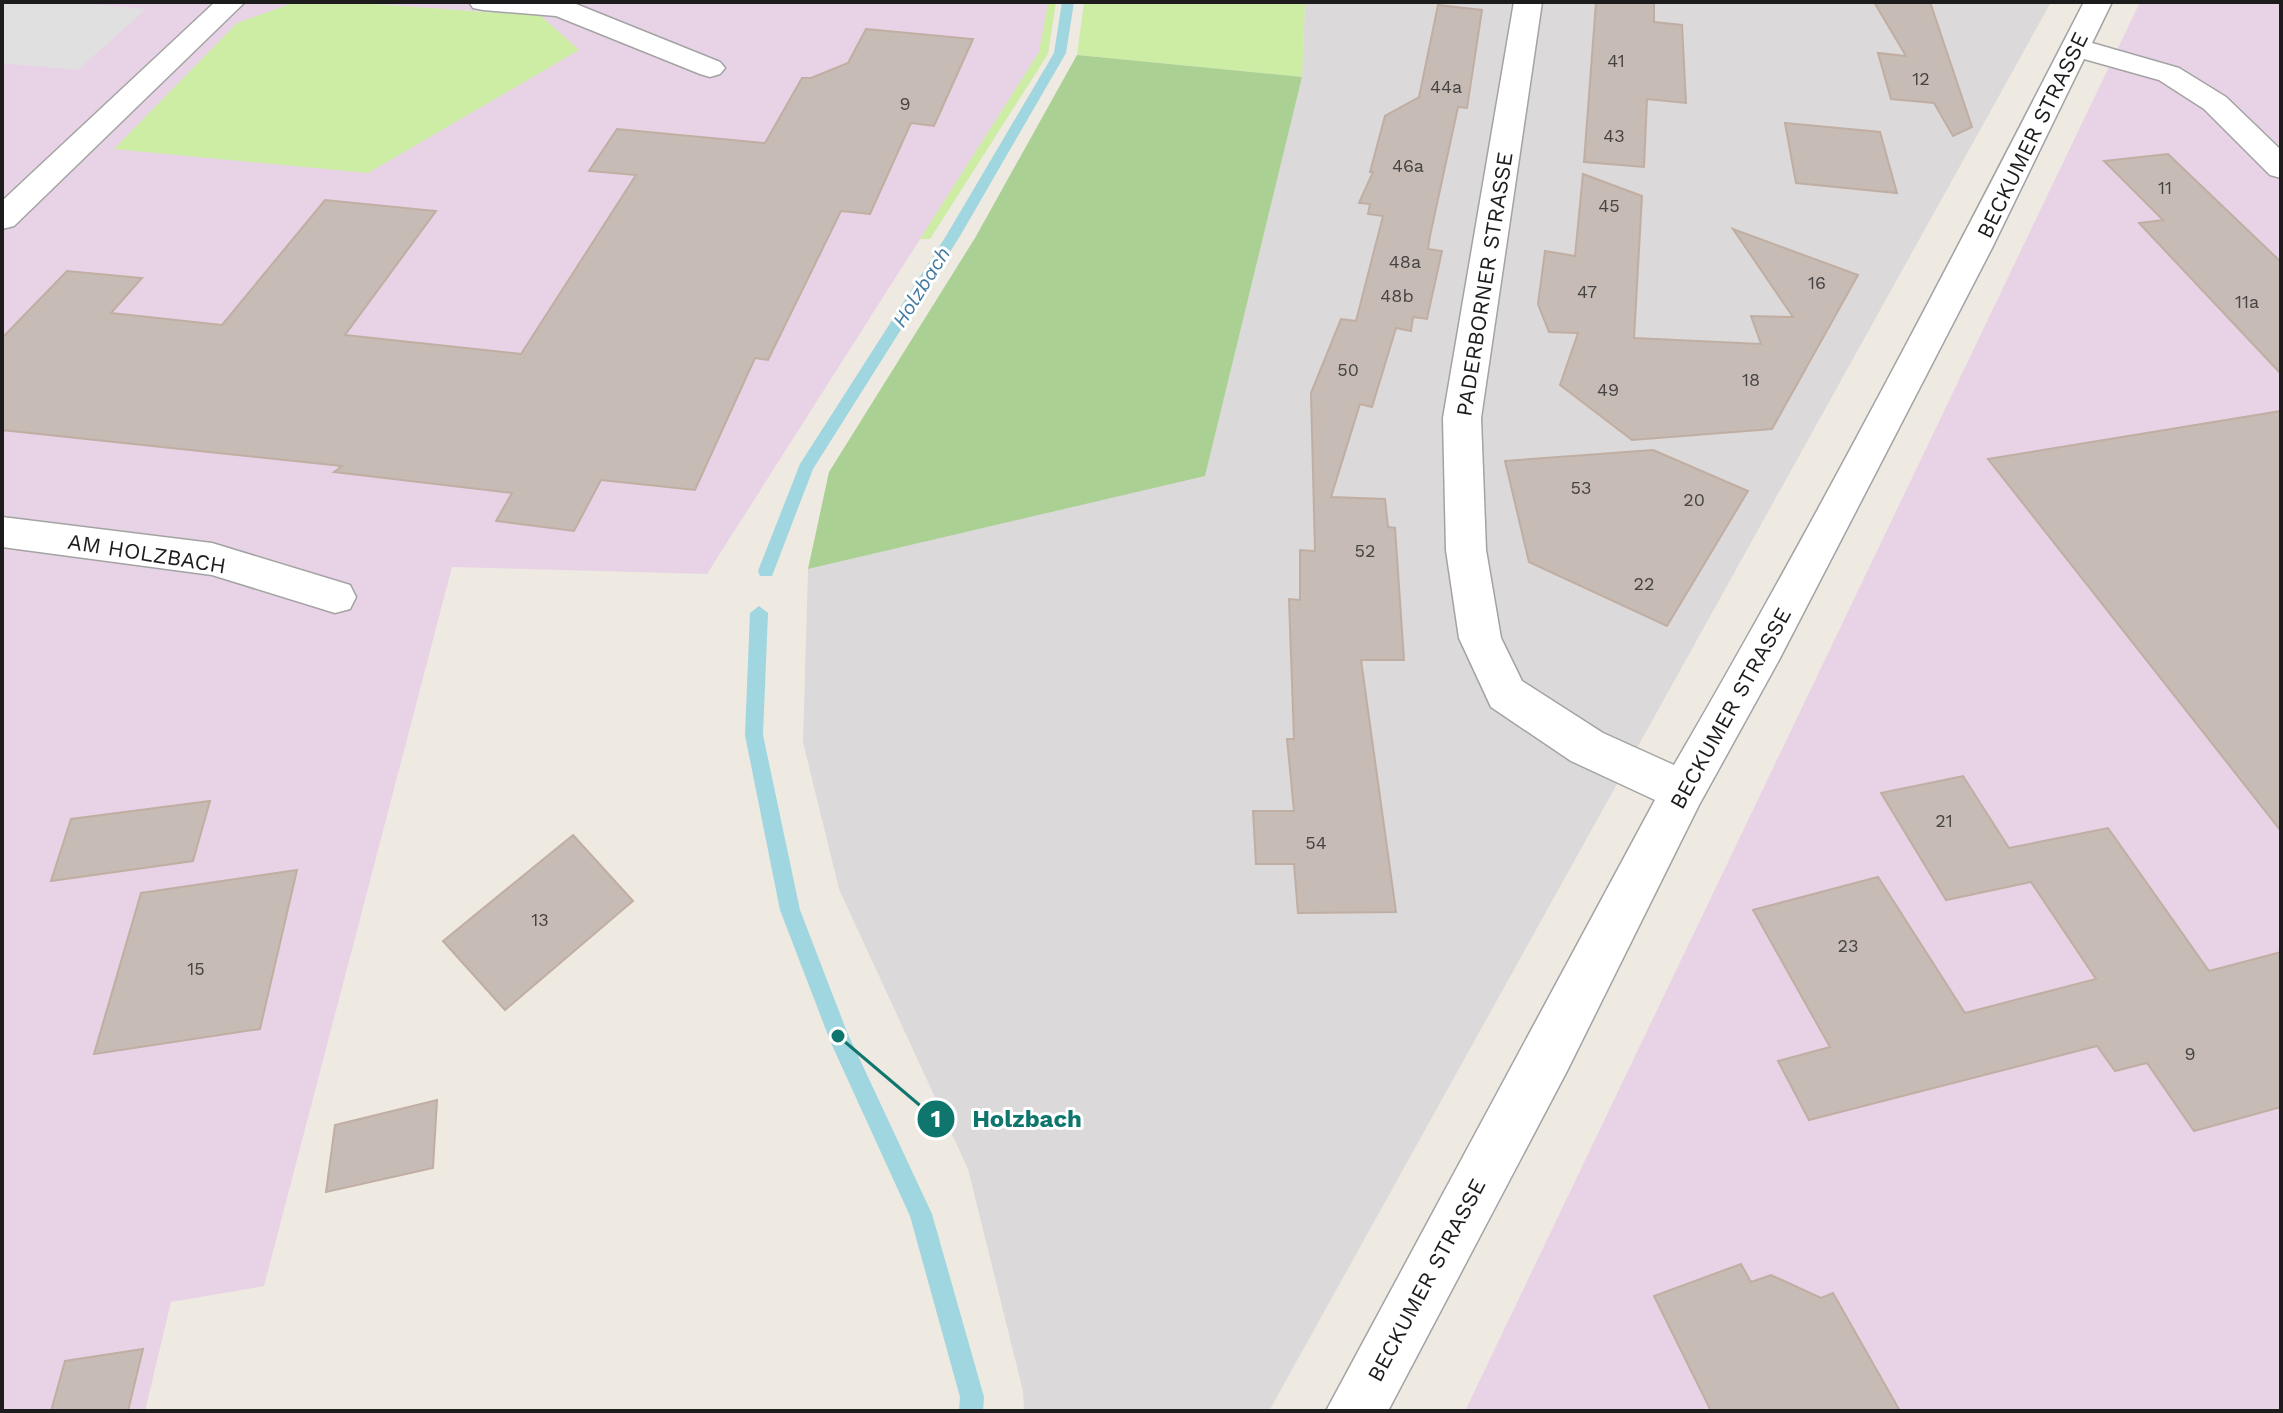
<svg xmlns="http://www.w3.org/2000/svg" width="2283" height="1413" font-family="'Work Sans',sans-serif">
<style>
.residential{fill:#dbd9d9}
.industrial{fill:#e8d3e6}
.grass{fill:#cdeca4}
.forest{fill:#abd094}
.parking{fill:#e0e0e0}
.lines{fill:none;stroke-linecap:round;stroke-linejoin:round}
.stream{fill:#9fd6df;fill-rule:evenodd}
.building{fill:#c6bbb5;stroke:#c1aea3;stroke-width:2}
.minor-casing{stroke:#a3a3a3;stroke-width:3}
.minor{fill:#fff;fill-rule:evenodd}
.labels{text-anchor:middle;stroke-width:6;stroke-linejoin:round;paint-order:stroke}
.number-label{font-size:18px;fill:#464442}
.far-water-label{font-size:20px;font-style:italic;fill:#4078a0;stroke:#fff}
.street-label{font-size:22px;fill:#1c1c1c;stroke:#fff}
.leader{fill:none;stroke:#0f766e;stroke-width:3}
.callout-dot{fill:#0f766e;stroke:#fff;stroke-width:3}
.mark-label{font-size:24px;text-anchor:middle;font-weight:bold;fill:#fff}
.callout-label{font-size:24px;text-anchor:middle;font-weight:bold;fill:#0f766e;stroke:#fff;stroke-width:6;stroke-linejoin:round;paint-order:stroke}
</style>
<rect width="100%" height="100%" fill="#eee9e1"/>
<polygon class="residential" points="1305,2 2051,2 1269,1411 1024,1411 1023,1391 968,1169 839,889 803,742 808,569 1205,475 1302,77"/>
<g class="industrial">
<polygon points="2,2 296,2 237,23 541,16 345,2 1048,2 1039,52 707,574 452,567 264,1286 171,1302 145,1411 2,1411"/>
<polygon points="2140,2 2281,2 2281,1411 1465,1411"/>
</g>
<g class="grass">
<polygon points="296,2 345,2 541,16 579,50 368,173 114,149 237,23"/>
<polygon points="1048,2 1056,2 1048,54 930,239 920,239 1039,52"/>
<polygon points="1084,2 1305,2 1302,77 1077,55"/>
</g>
<polygon class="forest" points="1077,55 1302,77 1205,476 808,569 829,472 975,238"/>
<polygon class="parking" points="2,2 67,2 146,9 78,70 2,63"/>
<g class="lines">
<g class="stream">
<polygon points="1062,2 1074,2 1066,53 960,236 813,469 772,576 760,576 758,571 800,464 946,236 1054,53"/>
<polygon points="759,606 768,613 763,735 800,910 847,1032 932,1214 984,1397 983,1411 959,1411 960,1397 910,1216 831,1043 780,910 745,735 750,613"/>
</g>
</g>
<g class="building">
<polygon points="1596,2 1654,2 1654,22 1682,25 1686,103 1647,99 1644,167 1584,162"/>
<polygon points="1874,2 1930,2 1972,127 1953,136 1934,103 1891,99 1878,53 1906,56"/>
<polygon points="1438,5 1482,10 1467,108 1458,107 1430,236 1428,249 1442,251 1427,319 1413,317 1411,331 1396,328 1372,407 1360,404 1331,497 1385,499 1388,527 1395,528 1404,660 1361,660 1396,912 1298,913 1294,864 1256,864 1253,811 1294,811 1287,739 1294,739 1289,599 1300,600 1300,550 1315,551 1311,393 1341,319 1356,321 1383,216 1368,214 1370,204 1359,203 1373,172 1370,172 1385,116 1419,97"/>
<polygon points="866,29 973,39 934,126 911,123 870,214 841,211 768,360 755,358 695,490 601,480 574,531 496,521 512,493 334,472 342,466 2,430 2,338 67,271 142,278 111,313 222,325 325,200 436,211 345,335 521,354 636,175 589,171 617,129 765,143 802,78 811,78 848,63"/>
<polygon points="1785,123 1880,132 1897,193 1796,183"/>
<polygon points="2168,154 2281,262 2281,374 2139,223 2163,220 2104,161"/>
<polygon points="1583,174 1642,196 1634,338 1761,344 1751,316 1793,317 1733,229 1858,275 1772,429 1632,440 1560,385 1578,333 1549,332 1538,304 1545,251 1575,256"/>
<polygon points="2281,411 2281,831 1988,459"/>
<polygon points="1653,450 1748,491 1667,626 1529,562 1505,461"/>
<polygon points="1963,776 2009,848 2108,828 2209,971 2281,952 2281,1107 2194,1131 2147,1063 2115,1071 2097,1046 1809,1120 1778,1061 1830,1047 1753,910 1878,877 1965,1013 2096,979 2031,882 1946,900 1881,793"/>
<polygon points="210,801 193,861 51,881 71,819"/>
<polygon points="573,835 633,901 505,1010 443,941"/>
<polygon points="297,870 260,1029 94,1054 141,893"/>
<polygon points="437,1100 433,1168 326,1192 335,1125"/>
<polygon points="1741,1264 1751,1282 1771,1275 1821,1298 1833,1293 1900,1411 1711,1411 1654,1296"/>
<polygon points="143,1349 128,1411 51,1411 65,1361"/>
</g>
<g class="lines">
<g class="minor-casing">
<g id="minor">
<polygon points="215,2 245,2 14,226 2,229 2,201"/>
<polygon points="469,2 571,2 720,62 725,68 720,74 710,77 700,74 556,16 483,10 473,8"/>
<path d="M1514 2H1542L1481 418 1486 550 1501 638 1522 681 1603 733 1674 765C1819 516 1953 257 2084 2H2112L2092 43 2179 68 2226 97 2281 150V178L2270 175 2204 109 2159 80 2084 59 1992 248 1779 660 1699 805 1567 1071 1388 1411H1326L1655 800 1571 761 1491 707 1459 638 1446 550 1443 418Z"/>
<polygon points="2,517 212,543 350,585 356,597 350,609 335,613 212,575 2,547"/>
</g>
</g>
<use href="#minor" class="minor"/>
</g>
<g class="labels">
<g class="number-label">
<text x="1616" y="67">41</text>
<text x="1921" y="85">12</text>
<text x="1446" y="93">44a</text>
<text x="905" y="110">9</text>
<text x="1614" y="142">43</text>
<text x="1408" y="172">46a</text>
<text x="2165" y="194">11</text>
<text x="1609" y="212">45</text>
<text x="1405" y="268">48a</text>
<text x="1817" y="289">16</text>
<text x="1587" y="298">47</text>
<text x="1397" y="302">48b</text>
<text x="2247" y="308">11a</text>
<text x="1348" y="376">50</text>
<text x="1751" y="386">18</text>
<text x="1608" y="396">49</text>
<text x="1581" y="494">53</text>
<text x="1694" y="506">20</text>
<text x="1365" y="557">52</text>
<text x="1644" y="590">22</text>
<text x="1944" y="827">21</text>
<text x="1316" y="849">54</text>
<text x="540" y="926">13</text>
<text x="1848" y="952">23</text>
<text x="196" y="975">15</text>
<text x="2190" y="1060">9</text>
</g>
<g class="far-water-label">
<text transform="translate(921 287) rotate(-58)" y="7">Holzbach</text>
</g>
<g class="street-label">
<text transform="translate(2032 135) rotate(-64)" y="8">BECKUMER STRASSE</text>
<text transform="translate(1484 284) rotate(-81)" y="8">PADERBORNER STRASSE</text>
<text transform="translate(147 553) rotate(9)" y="8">AM HOLZBACH</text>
<text transform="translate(1730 708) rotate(-61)" y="8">BECKUMER STRASSE</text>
<text transform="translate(1426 1280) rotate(-62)" y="8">BECKUMER STRASSE</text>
</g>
</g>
<path class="leader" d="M838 1036L936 1119"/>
<g class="callout-dot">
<circle cx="838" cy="1036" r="8"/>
<circle cx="936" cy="1119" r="20"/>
</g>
<g class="mark-label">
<text x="936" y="1127">1</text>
</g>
<g class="callout-label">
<text x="1027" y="1127">Holzbach</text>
</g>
<rect width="2283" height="1413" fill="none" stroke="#1c1c1c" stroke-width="8"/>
</svg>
